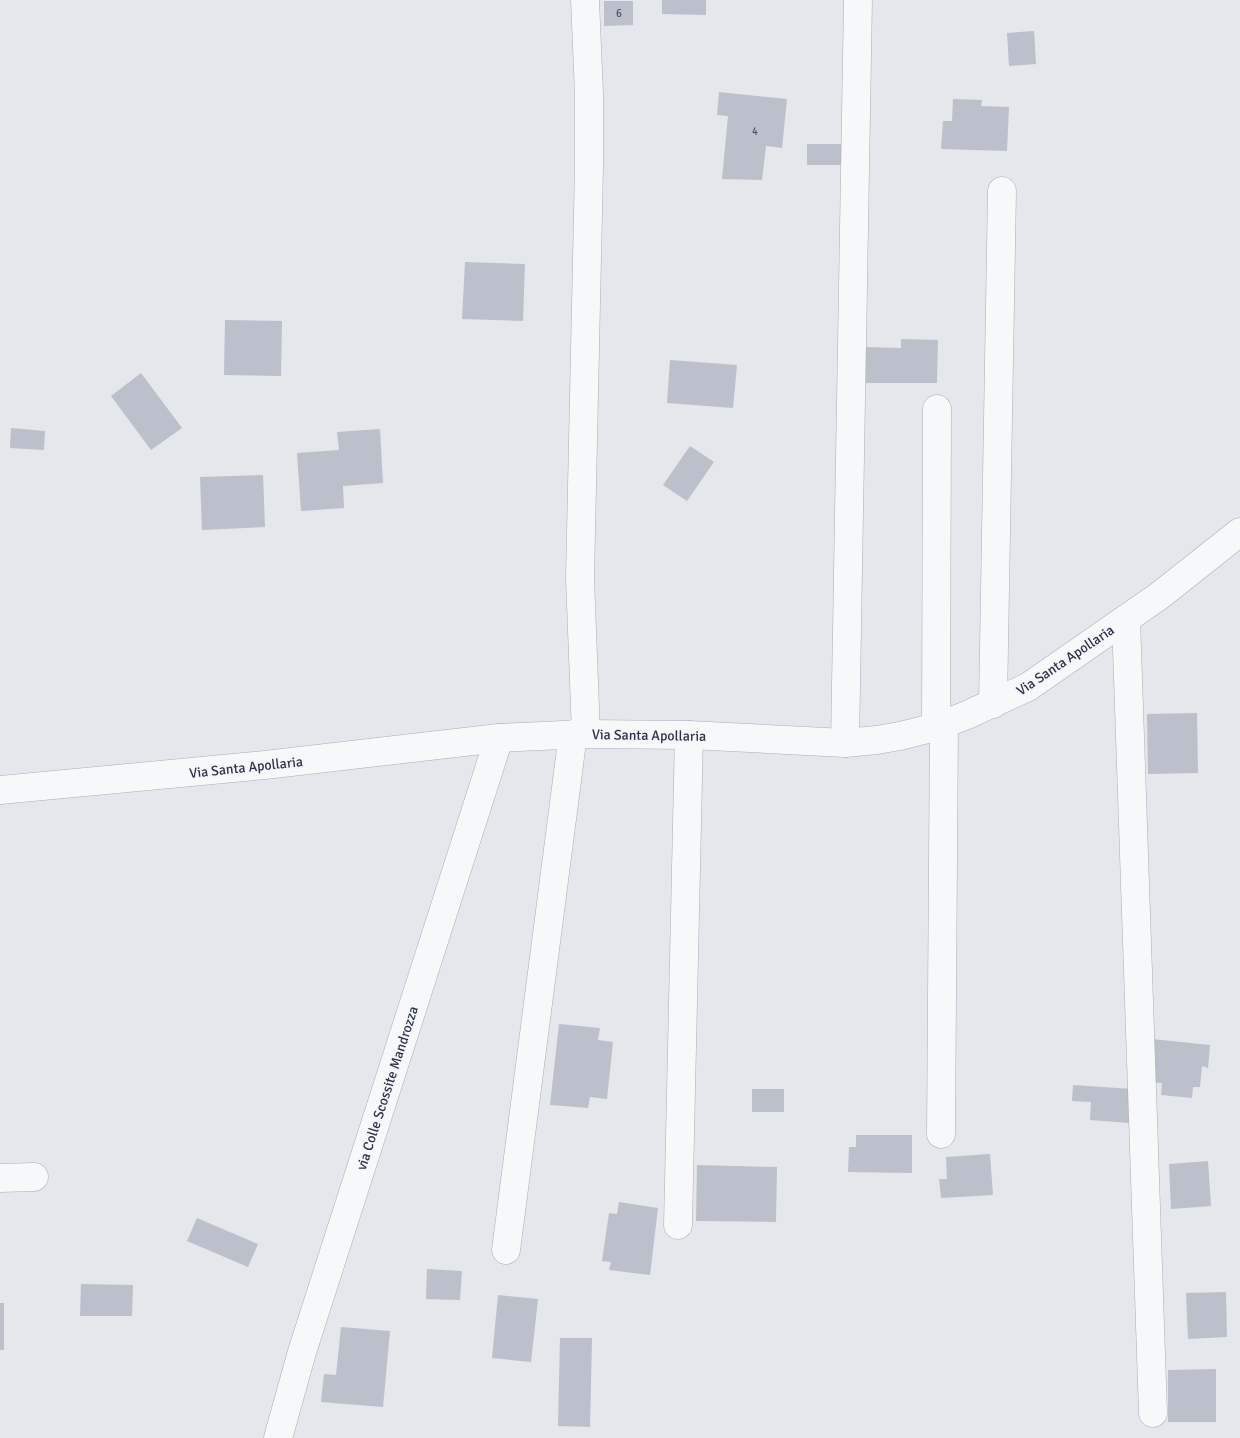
<svg xmlns="http://www.w3.org/2000/svg" width="1240" height="1438" font-family="Signika,sans-serif">
<style>
.building{fill:#bbc0ca}
.lines{fill:none;stroke-linecap:round;stroke-linejoin:round}
.minor-casing{stroke:#a9aeb7;stroke-width:29}
.minor{stroke:#f7f8fa;stroke-width:28}
.labels{text-anchor:middle;stroke-width:4;stroke-linejoin:round;paint-order:stroke}
.number-label{font-size:11px;fill:#4f5766}
.street-label{font-size:14px;fill:#2b3445;stroke:#f4f6f9}
</style>
<rect width="100%" height="100%" fill="#e4e7ec"/>
<g class="building">
<polygon points="662,0 706,0 706,15 662,14"/>
<polygon points="604,1 633,1 633,25 604,26"/>
<polygon points="1034,31 1036,64 1009,66 1007,33"/>
<polygon points="719,92 787,99 782,148 766,146 762,180 722,179 728,116 717,115"/>
<polygon points="953,99 982,100 981,106 1009,107 1007,151 941,149 943,121 952,121"/>
<rect x="807" y="144" width="39" height="21"/>
<polygon points="465,262 525,264 523,321 462,319"/>
<polygon points="225,320 282,321 281,376 224,375"/>
<polygon points="901,339 938,340 937,383 865,383 865,347 901,348"/>
<polygon points="670,360 737,365 733,408 667,403"/>
<polygon points="141,373 182,428 151,450 111,396"/>
<polygon points="11,428 45,431 44,450 10,448"/>
<polygon points="380,429 383,483 343,486 344,508 301,511 297,453 339,450 337,432"/>
<polygon points="690,446 714,462 687,501 663,485"/>
<polygon points="263,475 265,527 202,530 200,477"/>
<polygon points="1197,713 1198,773 1148,774 1147,714"/>
<polygon points="559,1024 600,1028 598,1040 613,1042 607,1099 590,1097 588,1108 550,1105"/>
<polygon points="1152,1039 1210,1045 1208,1068 1202,1066 1200,1087 1193,1087 1192,1098 1161,1095 1162,1083 1148,1082"/>
<polygon points="1073,1085 1132,1089 1130,1123 1090,1120 1091,1102 1072,1101"/>
<rect x="752" y="1089" width="32" height="23"/>
<polygon points="856,1135 912,1135 912,1173 848,1172 849,1147 856,1147"/>
<polygon points="990,1154 993,1195 941,1198 939,1179 947,1179 946,1157"/>
<polygon points="1208,1161 1211,1206 1171,1209 1169,1164"/>
<polygon points="697,1165 777,1167 776,1222 696,1221"/>
<polygon points="619,1202 658,1208 650,1275 609,1270 611,1262 602,1261 609,1213 617,1214"/>
<polygon points="197,1218 258,1244 248,1267 187,1241"/>
<polygon points="427,1269 462,1271 460,1300 426,1299"/>
<polygon points="81,1284 133,1285 132,1316 80,1316"/>
<polygon points="1226,1292 1227,1337 1188,1339 1186,1293"/>
<polygon points="498,1295 538,1299 531,1362 492,1358"/>
<rect x="0" y="1303" width="4" height="47"/>
<polygon points="341,1327 390,1331 383,1407 321,1402 324,1374 336,1375"/>
<polygon points="560,1338 592,1338 590,1427 558,1426"/>
<polygon points="1216,1369 1216,1422 1168,1422 1168,1370"/>
</g>
<g class="lines">
<g class="minor-casing">
<g id="minor">
<polyline points="585,0 589,94 589,167 580,578 586,734"/>
<polyline points="1126,619 1153,1413"/>
<polyline points="993,704 1002,191"/>
<polyline points="936,727 937,409"/>
<polyline points="845,743 858,0"/>
<polyline points="0,790 265,765 499,738 586,734 689,735 845,743 877,740 900,736 936,727 967,715 1028,687 1159,596 1240,532"/>
<polyline points="941,1134 944,724"/>
<polyline points="0,1178 34,1177"/>
<polyline points="678,1225 689,735"/>
<polyline points="506,1250 573,734"/>
<polyline points="278,1438 302,1352 499,738"/>
</g>
</g>
<use href="#minor" class="minor"/>
</g>
<g class="labels">
<g class="number-label">
<text x="619" y="17">6</text>
<text x="755" y="135">4</text>
</g>
<g class="street-label">
<text transform="translate(1065 660) rotate(-34)" y="5">Via Santa Apollaria</text>
<text transform="translate(649 735) rotate(1)" y="5">Via Santa Apollaria</text>
<text transform="translate(246 767) rotate(-6)" y="5">Via Santa Apollaria</text>
<text transform="translate(387 1088) rotate(-72)" y="5">via Colle Scossite Mandrozza</text>
</g>
</g>
</svg>
